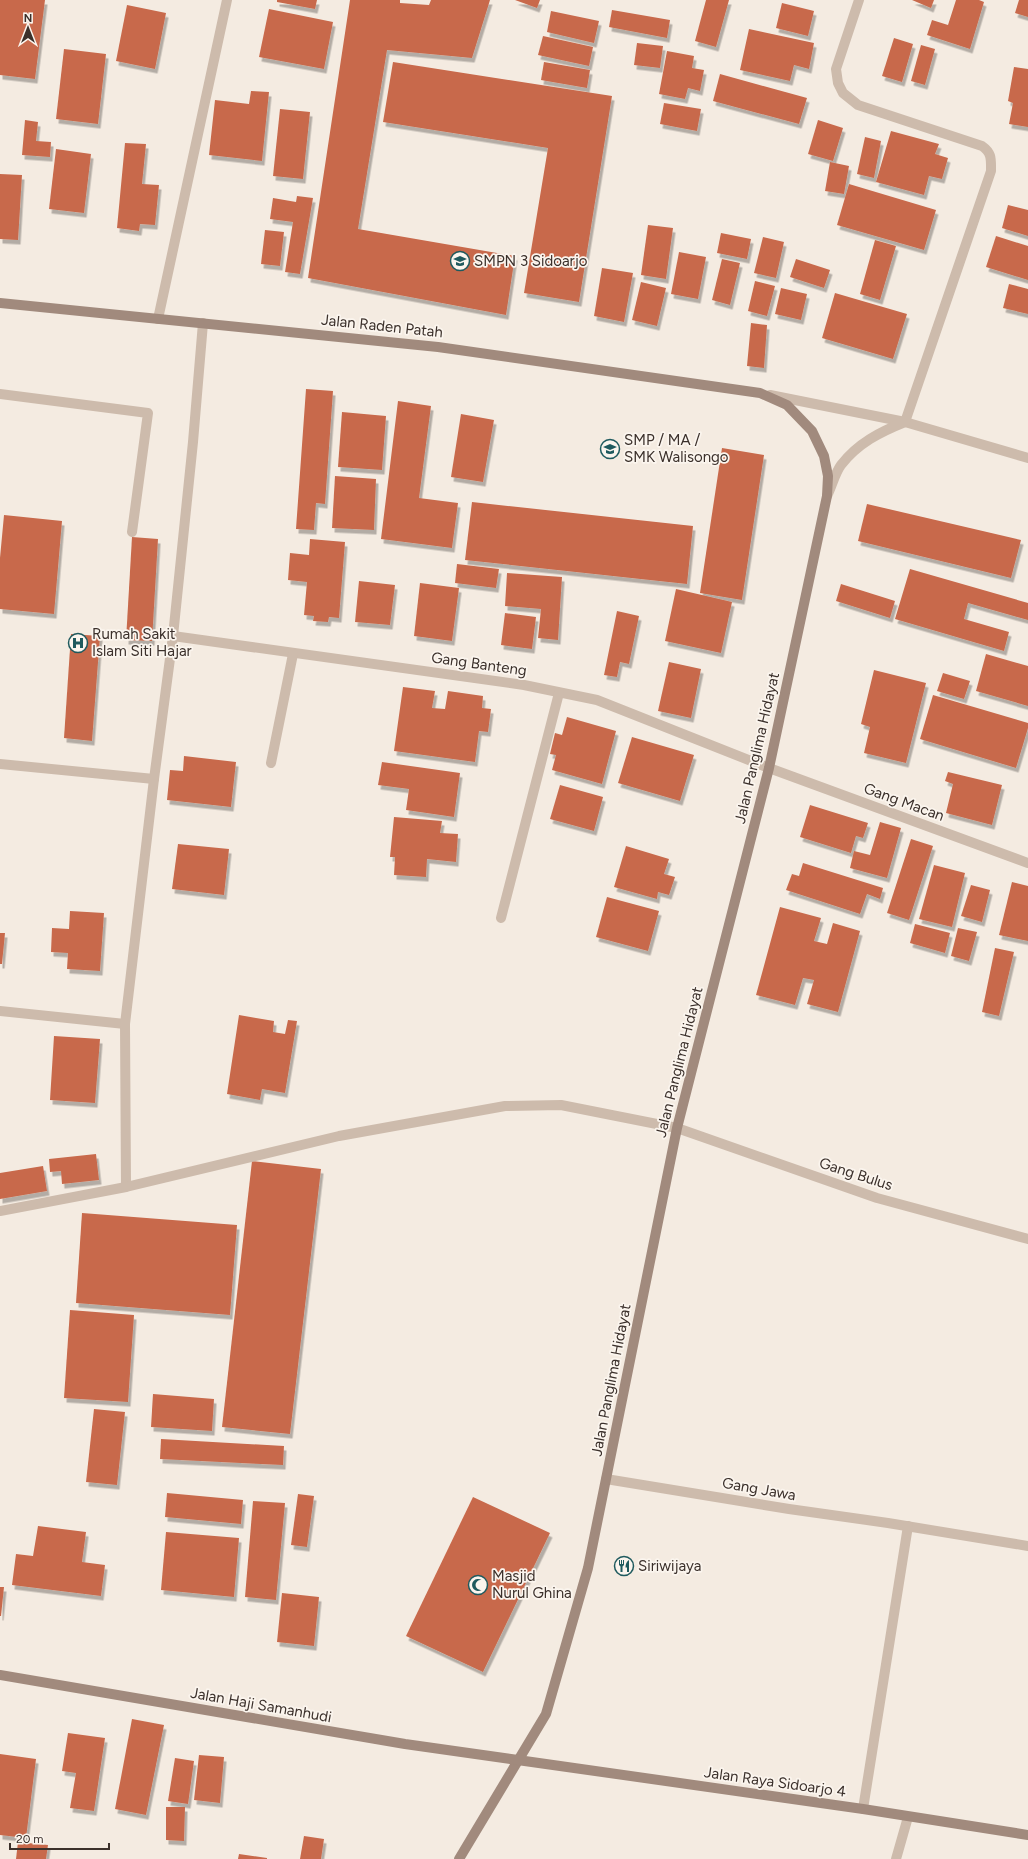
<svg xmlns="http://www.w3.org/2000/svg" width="1028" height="1859" font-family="Figtree,sans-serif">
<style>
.building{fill:#c8694b;filter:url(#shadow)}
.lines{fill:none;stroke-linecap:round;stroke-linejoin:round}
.lane{stroke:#cdbbac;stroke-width:10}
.street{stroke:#cdbbac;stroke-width:10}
.secondary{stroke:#a18a7d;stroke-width:10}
.labels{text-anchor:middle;stroke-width:3.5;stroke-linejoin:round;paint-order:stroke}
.poi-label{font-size:15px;fill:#3b302b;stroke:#fbf5ee;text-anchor:start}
.street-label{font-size:15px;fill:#3b302b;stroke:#fbf5ee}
</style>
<defs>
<filter id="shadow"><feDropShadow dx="2.5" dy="4.5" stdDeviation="0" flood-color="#0004"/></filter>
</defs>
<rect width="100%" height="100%" fill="#f4ebe1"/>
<g class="building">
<polygon points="0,0 45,0 35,79 0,75"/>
<polygon points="277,0 317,0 315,9 277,2"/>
<polygon points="350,0 400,0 400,3 429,5 431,0 490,0 472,58 387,50 358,229 515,256 506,315 308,278"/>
<polygon points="515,0 540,0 537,8"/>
<polygon points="706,0 729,0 716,47 695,41"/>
<polygon points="912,0 934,0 931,8"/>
<polygon points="956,0 979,0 984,2 970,49 927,35 932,20 948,25"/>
<polygon points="1019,0 1028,0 1028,17 1015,13"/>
<polygon points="782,3 814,11 808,36 776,28"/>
<polygon points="127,5 166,13 155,69 116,61"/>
<polygon points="269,9 333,22 324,69 259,57"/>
<polygon points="612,10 670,20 667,38 609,27"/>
<polygon points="551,11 599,21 594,43 547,32"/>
<polygon points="749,29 814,43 809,69 794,65 790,81 740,70"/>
<polygon points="543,36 593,47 589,66 538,55"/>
<polygon points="894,38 913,44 902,82 882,76"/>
<polygon points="637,43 663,46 660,68 634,65"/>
<polygon points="921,45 935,49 925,85 911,81"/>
<polygon points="64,49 106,54 98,124 56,119"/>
<polygon points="667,51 694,56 692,68 704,70 700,91 688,88 685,99 659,94"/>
<polygon points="393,62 612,96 579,302 524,293 548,148 383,122"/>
<polygon points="544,62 590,70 587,88 541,80"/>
<polygon points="1014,67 1028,69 1028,127 1009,124 1013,103 1008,101"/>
<polygon points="720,74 807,98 799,124 713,101"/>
<polygon points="251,91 269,92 262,161 209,155 215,100 249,104"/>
<polygon points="664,103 701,109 697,131 660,124"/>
<polygon points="280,109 310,112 303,179 273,176"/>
<polygon points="25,120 38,122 36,141 51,142 50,157 22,155"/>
<polygon points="818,120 843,128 833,161 808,154"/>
<polygon points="891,131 939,144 935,154 948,158 942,179 929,176 924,195 876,182"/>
<polygon points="865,137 881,141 874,178 857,174"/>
<polygon points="125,143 146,144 142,184 159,185 155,225 140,224 139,231 117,228"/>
<polygon points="56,149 91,154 84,213 49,209"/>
<polygon points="830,162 849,166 844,194 825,191"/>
<polygon points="0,174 22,175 18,240 0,239"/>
<polygon points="849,184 936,210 924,250 837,225"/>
<polygon points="297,196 313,198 300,274 285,272 293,222 270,219 273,198 296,202"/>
<polygon points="1008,205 1028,210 1028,236 1002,228"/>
<polygon points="648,225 673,228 666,279 641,275"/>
<polygon points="265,230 284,232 280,266 261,264"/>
<polygon points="721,233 751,239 747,259 717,253"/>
<polygon points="996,236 1028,246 1028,280 986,267"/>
<polygon points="763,237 784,242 776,278 754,273"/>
<polygon points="875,240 896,246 880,300 860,294"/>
<polygon points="679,252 706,257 698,299 671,294"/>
<polygon points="722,259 740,263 730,305 712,300"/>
<polygon points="796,259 830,270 824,288 790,277"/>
<polygon points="602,268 633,273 624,322 594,316"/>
<polygon points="755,281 775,286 767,316 748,311"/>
<polygon points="641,282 666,288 657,326 632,320"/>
<polygon points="1009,284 1028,289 1028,314 1003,308"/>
<polygon points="781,288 807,294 801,320 775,314"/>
<polygon points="835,293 907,314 893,359 822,338"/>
<polygon points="751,323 767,325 764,368 747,366"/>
<polygon points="306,389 333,391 325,504 316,503 314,530 296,529"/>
<polygon points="398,401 431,406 419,498 458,503 452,548 381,539"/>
<polygon points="342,412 386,416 382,470 338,467"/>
<polygon points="461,414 494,420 483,482 451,477"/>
<polygon points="722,448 764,455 742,600 700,593"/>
<polygon points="335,476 376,479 374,530 332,528"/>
<polygon points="472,502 693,526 687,584 465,560"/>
<polygon points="867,504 1021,540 1011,578 858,541"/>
<polygon points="4,515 62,521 54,614 0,609 0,558"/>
<polygon points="132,537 158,539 152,641 126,640"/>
<polygon points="310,539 345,542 339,618 329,617 328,622 313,621 314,616 304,615 307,582 288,580 290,553 309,555"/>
<polygon points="457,564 499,569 496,588 455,583"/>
<polygon points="910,569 1028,603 1028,620 968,603 964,619 1009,632 1004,651 895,619"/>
<polygon points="507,573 562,577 558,640 538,638 541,609 505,606"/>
<polygon points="359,581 395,585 390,625 355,622"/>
<polygon points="420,583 459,588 452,641 414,636"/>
<polygon points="841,584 895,601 890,618 836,601"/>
<polygon points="676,589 732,602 721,653 665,641"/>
<polygon points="617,611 639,616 629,664 620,662 617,677 604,675"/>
<polygon points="505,613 536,617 532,649 501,645"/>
<polygon points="71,634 100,636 92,741 64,738"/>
<polygon points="986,654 1028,666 1028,706 976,691"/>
<polygon points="669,662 701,669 691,718 658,711"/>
<polygon points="874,670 926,683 906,763 864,753 870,727 861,724"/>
<polygon points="943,673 970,681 964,699 937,691"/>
<polygon points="403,687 435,691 432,708 445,709 448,691 483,696 482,708 491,709 488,732 479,731 475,762 394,751"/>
<polygon points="933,695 1028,723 1028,728 1016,768 920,739"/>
<polygon points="567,717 616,731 602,784 552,770 556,755 550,754 555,733 562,735"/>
<polygon points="632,737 694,755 680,801 618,783"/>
<polygon points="184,756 236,762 231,807 167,800 170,770 183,771"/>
<polygon points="382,762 460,773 454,817 406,810 409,789 378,785"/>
<polygon points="948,772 1002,785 992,825 946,813 953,784 945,781"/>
<polygon points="560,785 603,797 594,831 550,819"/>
<polygon points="810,805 868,823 863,838 856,836 851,853 800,837"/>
<polygon points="394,817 442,821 440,833 458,834 456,862 427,859 426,877 394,875 395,857 390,857"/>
<polygon points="880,822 901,828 887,878 850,868 854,851 870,855"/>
<polygon points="911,839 933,846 909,920 887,913"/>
<polygon points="178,844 229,849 224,895 172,889"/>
<polygon points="626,846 669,859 664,874 675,877 669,895 658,892 657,899 614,887"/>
<polygon points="803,863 883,888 880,899 867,894 860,914 786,890 792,874 799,876"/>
<polygon points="934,865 965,873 952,927 919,919"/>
<polygon points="1012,882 1028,886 1028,941 999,935"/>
<polygon points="971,885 990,890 982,922 961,916"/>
<polygon points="607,897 659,911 648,951 596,937"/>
<polygon points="780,907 821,918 814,941 827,944 833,923 860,931 838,1012 807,1004 814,980 803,978 795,1005 756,995"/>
<polygon points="70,911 104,913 100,971 67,969 68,953 51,952 52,928 69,929"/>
<polygon points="915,924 950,933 945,953 910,943"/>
<polygon points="958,928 977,932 969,961 951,956"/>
<polygon points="0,933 5,933 2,964 0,964"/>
<polygon points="995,948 1014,952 999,1016 982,1012"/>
<polygon points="239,1015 274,1021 273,1032 285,1034 288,1020 297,1021 285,1093 262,1089 260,1100 227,1094"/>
<polygon points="54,1036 100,1039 95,1103 50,1100"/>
<polygon points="96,1154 99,1180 62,1184 61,1171 50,1172 49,1159"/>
<polygon points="252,1161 321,1169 290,1434 222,1427"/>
<polygon points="43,1166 47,1191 0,1199 0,1173"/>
<polygon points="82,1213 237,1225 230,1315 76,1303"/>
<polygon points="70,1310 134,1315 128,1402 64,1398"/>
<polygon points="153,1394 214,1399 212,1431 151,1427"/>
<polygon points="94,1409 125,1412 117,1485 86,1482"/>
<polygon points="161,1439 284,1446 283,1465 160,1459"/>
<polygon points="167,1493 243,1500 241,1524 165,1517"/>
<polygon points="298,1494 314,1496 307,1547 291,1545"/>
<polygon points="473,1497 550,1533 483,1672 406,1636"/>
<polygon points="253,1501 285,1503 276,1600 245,1597"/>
<polygon points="38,1526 86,1532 82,1562 105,1565 101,1596 12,1585 16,1554 33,1556"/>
<polygon points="166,1532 239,1538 234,1597 161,1590"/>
<polygon points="0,1587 4,1587 1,1616 0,1616"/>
<polygon points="282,1593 319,1597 314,1646 277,1642"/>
<polygon points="132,1719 164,1725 146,1815 115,1809"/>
<polygon points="68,1733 105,1738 94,1811 70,1808 76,1773 62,1771"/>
<polygon points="0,1754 36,1759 26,1838 0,1835"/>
<polygon points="199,1755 224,1757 220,1803 194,1800"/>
<polygon points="175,1758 194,1761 188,1804 168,1801"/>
<polygon points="166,1807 185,1807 184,1841 166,1840"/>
<polygon points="304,1836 324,1839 321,1859 300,1859"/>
<polygon points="18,1842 48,1845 46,1859 16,1859"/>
<polygon points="239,1854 267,1858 267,1859 238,1859"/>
</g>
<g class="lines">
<polyline class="lane" points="0,394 148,413 132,532"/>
<g class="street">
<polyline points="158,319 227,0"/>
<polyline points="770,395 905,422 1028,458"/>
<path d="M827 496C832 486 835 473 841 465 858 443 880 432 905 422L991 171C991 159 992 153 982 146L858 105 843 93 838 83 836 69 859 0"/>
<polyline points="173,636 524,685 597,700 769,768 1028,863"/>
<polyline points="271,763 293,654"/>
<polyline points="0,764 154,779"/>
<polyline points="501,918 559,693"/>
<polyline points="0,1011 125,1024"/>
<polyline points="126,1187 125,1024 154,779 173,636 193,442 203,323"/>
<polyline points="0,1211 126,1187 339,1136 505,1106 561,1105 677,1128 877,1198 1028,1239"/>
<polyline points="606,1479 789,1509 888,1523 1028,1546"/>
<polyline points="863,1809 908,1526"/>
<polyline points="896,1859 908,1817"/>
</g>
<g class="secondary">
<polyline points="0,303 438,347 760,393 787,405 812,431 824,456 828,476 827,496 769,768 677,1128 588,1568 546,1714 459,1859"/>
<polyline points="0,1675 405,1744 863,1809 1028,1835"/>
</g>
</g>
<defs>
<g id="school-ring" transform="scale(1)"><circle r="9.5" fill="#fbf5ee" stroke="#1f5a5e" stroke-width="1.5"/><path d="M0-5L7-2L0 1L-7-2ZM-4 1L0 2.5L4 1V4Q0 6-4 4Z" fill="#1f5a5e"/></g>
<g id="hospital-ring" transform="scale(1)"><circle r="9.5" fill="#fbf5ee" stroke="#1f5a5e" stroke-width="1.5"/><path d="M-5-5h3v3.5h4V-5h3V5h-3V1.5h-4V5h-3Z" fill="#1f5a5e"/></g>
<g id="restaurant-ring" transform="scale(1)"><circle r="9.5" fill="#fbf5ee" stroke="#1f5a5e" stroke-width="1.5"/><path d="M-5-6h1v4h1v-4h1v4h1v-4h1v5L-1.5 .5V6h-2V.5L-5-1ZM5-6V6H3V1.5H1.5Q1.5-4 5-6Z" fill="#1f5a5e"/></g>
<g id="mosque-ring" transform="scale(1)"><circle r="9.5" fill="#fbf5ee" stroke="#1f5a5e" stroke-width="1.5"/><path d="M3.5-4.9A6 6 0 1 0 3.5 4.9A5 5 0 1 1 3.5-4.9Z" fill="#1f5a5e"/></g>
</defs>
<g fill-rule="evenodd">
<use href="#school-ring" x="460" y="261"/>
<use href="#school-ring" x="610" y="449"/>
<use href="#hospital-ring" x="78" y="643"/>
<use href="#restaurant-ring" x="624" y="1566"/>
<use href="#mosque-ring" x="478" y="1585"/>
</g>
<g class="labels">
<g class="poi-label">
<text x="474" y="266">SMPN 3 Sidoarjo</text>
<text x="624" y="445">SMP / MA /<tspan x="624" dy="17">SMK Walisongo</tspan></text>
<text x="92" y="639">Rumah Sakit<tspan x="92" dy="17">Islam Siti Hajar</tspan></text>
<text x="638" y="1571">Siriwijaya</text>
<text x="492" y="1581">Masjid<tspan x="492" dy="17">Nurul Ghina</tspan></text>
</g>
<g class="street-label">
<text transform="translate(382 326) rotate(6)" y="5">Jalan Raden Patah</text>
<text transform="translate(479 664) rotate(8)" y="5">Gang Banteng</text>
<text transform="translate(757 748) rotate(-77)" y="5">Jalan Panglima Hidayat</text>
<text transform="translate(904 802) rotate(20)" y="5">Gang Macan</text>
<text transform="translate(679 1062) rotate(-76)" y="5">Jalan Panglima Hidayat</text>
<text transform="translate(856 1174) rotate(18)" y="5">Gang Bulus</text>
<text transform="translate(611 1380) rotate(-79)" y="5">Jalan Panglima Hidayat</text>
<text transform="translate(759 1489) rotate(10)" y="5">Gang Jawa</text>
<text transform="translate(261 1705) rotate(10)" y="5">Jalan Haji Samanhudi</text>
<text transform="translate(775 1782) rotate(8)" y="5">Jalan Raya Sidoarjo 4</text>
</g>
</g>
<g transform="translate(28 28)" stroke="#fbf5ee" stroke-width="3" paint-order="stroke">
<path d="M0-3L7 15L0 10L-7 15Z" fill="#3b302b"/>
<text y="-6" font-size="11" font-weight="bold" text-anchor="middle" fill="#3b302b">N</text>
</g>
<path d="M10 1843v6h99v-6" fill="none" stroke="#3b302b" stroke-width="2"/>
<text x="16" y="1843" font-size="12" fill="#3b302b" stroke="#fbf5ee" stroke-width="3" paint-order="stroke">20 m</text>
</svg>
